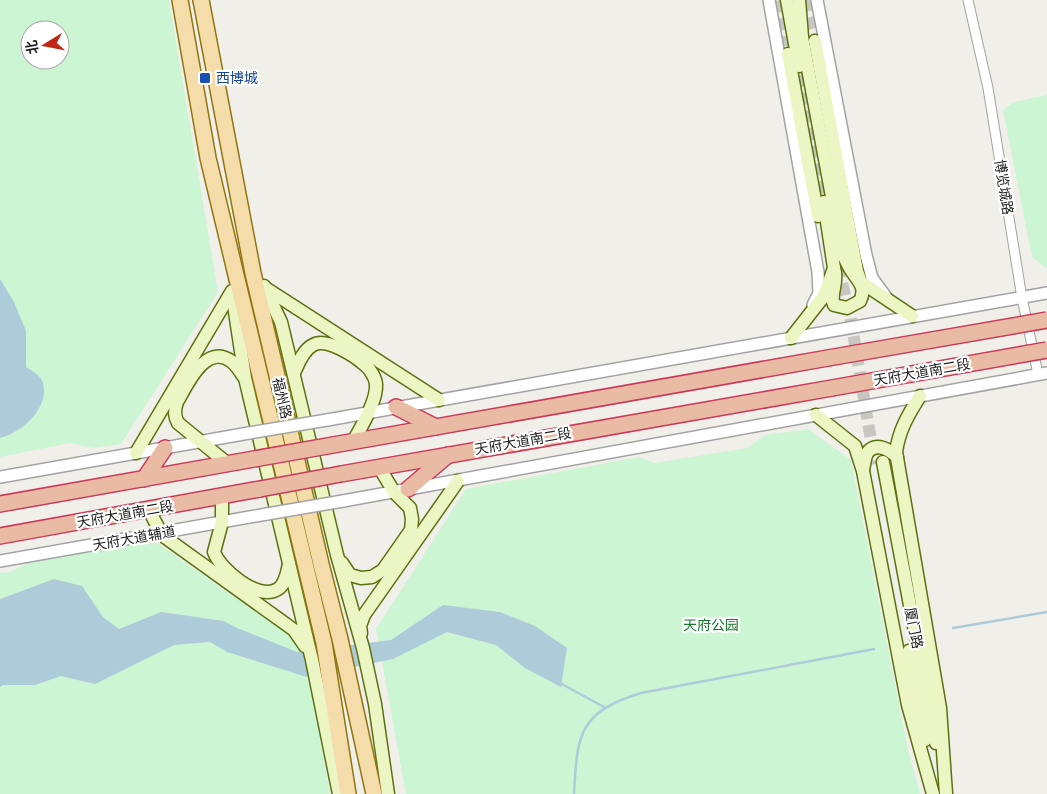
<svg xmlns="http://www.w3.org/2000/svg" width="1047" height="794" font-family="Jost,'Noto Sans SC',sans-serif">
<style>
.park{fill:#ccf5d4;fill-rule:evenodd}
.water{fill:#aecbda}
.lines{fill:none;stroke-linecap:round;stroke-linejoin:round}
.stream{stroke:#aecbda;stroke-width:2.5}
.secondary-tunnel{stroke:#c8c6c1;stroke-width:12;stroke-dasharray:12 6;stroke-linecap:butt}
.minor-casing{stroke:#a3a3a3;stroke-width:11}
.tertiary-casing{stroke:#a3a3a3;stroke-width:14}
.secondary-casing{stroke:#5b7210;stroke-width:15}
.primary-casing{stroke:#91750e;stroke-width:18}
.trunk-casing{stroke:#cc395a;stroke-width:18}
.minor{stroke:#fff;stroke-width:9}
.tertiary{stroke:#fff;stroke-width:11}
.secondary{stroke:#ecf5c4;stroke-width:12}
.primary{stroke:#f4ddab;stroke-width:15}
.trunk{stroke:#eabba4;stroke-width:15}
.tertiary-bridge-casing{stroke:#a3a3a3;stroke-width:14;stroke-linecap:butt}
.trunk-bridge-casing{stroke:#cc395a;stroke-width:18;stroke-linecap:butt}
.tertiary-bridge{stroke:#fff;stroke-width:11}
.trunk-bridge{stroke:#eabba4;stroke-width:15}
.transit-dot{fill:#1a4fb4;stroke:#fff;stroke-width:2}
.labels{text-anchor:middle;stroke-width:4.5;stroke-linejoin:round;paint-order:stroke}
.transit-label{font-size:14px;fill:#164399;stroke:#fff;text-anchor:start}
.street-label{font-size:14px;fill:#222;stroke:#fff}
.park-label{font-size:14px;fill:#17792a;stroke:#fff}
</style>
<rect width="100%" height="100%" fill="#f1efe9"/>
<g class="park">
<path d="M0 0H169L218 292 121 444 93 448 70 443 0 457ZM30 30H60V60H30Z"/>
<polygon points="1047,95 1047,269 1032,257 1003,110 1014,102"/>
<polygon points="808,429 851,460 908,750 920,794 406,794 376,629 466,489 639,457 655,463 747,448 765,435"/>
<polygon points="153,540 297,641 311,690 330,794 0,794 0,573 10,572 33,560"/>
</g>
<g class="water">
<path d="M0 279 14 302 26 331V367C32 371 41 375 43 383 50 408 21 433 0 438Z"/>
<polygon points="54,579 82,586 103,617 119,629 161,612 224,621 237,628 297,652 391,640 443,605 500,612 535,626 567,648 561,687 525,668 496,645 447,632 393,659 307,677 227,652 210,642 174,645 95,684 61,676 35,685 3,685 0,687 0,599"/>
</g>
<g class="lines">
<g class="stream">
<polyline points="953,628 1047,612"/>
<polyline points="560,683 604,707"/>
<path d="M574 794C577 734 579 712 641 693L874 649"/>
</g>
<g class="secondary-tunnel">
<polyline points="782,0 786,46"/>
<polyline points="804,0 815,41"/>
<polyline points="799,57 827,212"/>
<polyline points="838,266 850,315 875,464"/>
</g>
<g class="minor-casing">
<polyline id="minor" points="968,0 988,88 1022,298 1038,374"/>
</g>
<g class="tertiary-casing">
<g id="tertiary">
<polyline points="769,0 818,272 819,293 813,305"/>
<polyline points="817,0 866,255 872,278 886,297"/>
<polyline points="327,420 1047,293"/>
<polyline points="0,477 249,433"/>
<polyline points="343,501 1047,373"/>
<polyline points="0,561 267,514"/>
</g>
</g>
<g class="secondary-casing">
<g id="secondary">
<polyline points="787,0 799,66"/>
<path d="M799 0 802 37 843 255C846 260 848 266 851 270 858 281 867 287 860 301L847 308 834 305C829 294 839 283 834 268"/>
<polyline points="815,41 857,271 861,282 912,316"/>
<polyline points="788,54 818,216"/>
<polyline points="264,286 281,322 337,555 363,648 375,704 388,794"/>
<polyline points="267,289 439,400"/>
<polyline points="232,292 245,378 312,660 339,794"/>
<polyline points="791,338 824,296 834,268 824,202"/>
<path d="M294 373C298 364 303 350 313 345 326 337 355 356 365 365 370 369 376 378 376 385 377 401 361 427 353 442"/>
<path d="M920 396C908 415 899 430 896 452L940 708 946 794"/>
<polyline points="816,415 855,446 863,471 908,705 933,794"/>
<polyline points="136,453 232,291"/>
<polyline points="883,462 936,743"/>
<path d="M228 464 178 423C174 416 174 410 177 402 187 385 205 343 231 361 236 365 240 371 243 376"/>
<path d="M863 470C864 465 865 457 867 453 876 441 890 450 897 457"/>
<path d="M222 497V522L214 552C220 569 258 602 278 589 286 584 287 572 289 564"/>
<polyline points="149,510 161,533 166,538 294,630 305,646"/>
<polyline points="342,563 350,575 361,578 372,577 383,570 411,530 412,519 410,508 394,492 379,467"/>
<polyline points="361,633 360,626 364,615 458,481"/>
<polyline points="909,651 925,740"/>
</g>
</g>
<g class="primary-casing">
<g id="primary">
<polyline points="180,0 208,158 324,643 348,794"/>
<polyline points="201,0 253,273 321,564 340,639 374,794"/>
</g>
</g>
<g class="trunk-casing">
<g id="trunk">
<polyline points="396,407 436,427"/>
<polyline points="333,445 828,358"/>
<polyline points="341,474 832,388"/>
<polyline points="144,479 165,448"/>
<polyline points="408,489 448,455"/>
<polyline points="0,504 254,459"/>
<polyline points="0,536 260,489"/>
</g>
</g>
<use href="#minor" class="minor"/>
<use href="#tertiary" class="tertiary"/>
<use href="#secondary" class="secondary"/>
<use href="#primary" class="primary"/>
<use href="#trunk" class="trunk"/>
<g class="tertiary-bridge-casing">
<g id="tertiary-bridge">
<polyline points="249,433 327,420"/>
<polyline points="267,514 343,501"/>
</g>
</g>
<g class="trunk-bridge-casing">
<g id="trunk-bridge">
<polyline points="828,358 1047,320"/>
<polyline points="832,388 1047,350"/>
<polyline points="254,459 333,445"/>
<polyline points="260,489 341,474"/>
</g>
</g>
<use href="#tertiary-bridge" class="tertiary-bridge"/>
<use href="#trunk-bridge" class="trunk-bridge"/>
</g>
<rect class="transit-dot" x="199" y="72" width="12" height="12" rx="2.5"/>
<g class="labels">
<g class="transit-label">
<text x="216" y="83">西博城</text>
</g>
<g class="street-label">
<text transform="translate(1004 187) rotate(81)" y="5">博览城路</text>
<text transform="translate(922 372) rotate(-10)" y="5">天府大道南二段</text>
<text transform="translate(282 398) rotate(77)" y="5">福州路</text>
<text transform="translate(523 441) rotate(-10)" y="5">天府大道南二段</text>
<text transform="translate(125 514) rotate(-10)" y="5">天府大道南二段</text>
<text transform="translate(134 538) rotate(-10)" y="5">天府大道辅道</text>
<text transform="translate(914 628) rotate(79)" y="5">厦门路</text>
</g>
<g class="park-label">
<text x="711" y="630">天府公园</text>
</g>
</g>
<g transform="translate(45 45) rotate(260)"><circle r="24" fill="#ffffff" stroke="#a7a7a7"/>
<path d="M0-4L9 19L0 12L-9 19Z" fill="#c12713"/>
<text y="-8" font-size="14" font-weight="bold" text-anchor="middle" fill="#222222">北</text>
</g>
</svg>
